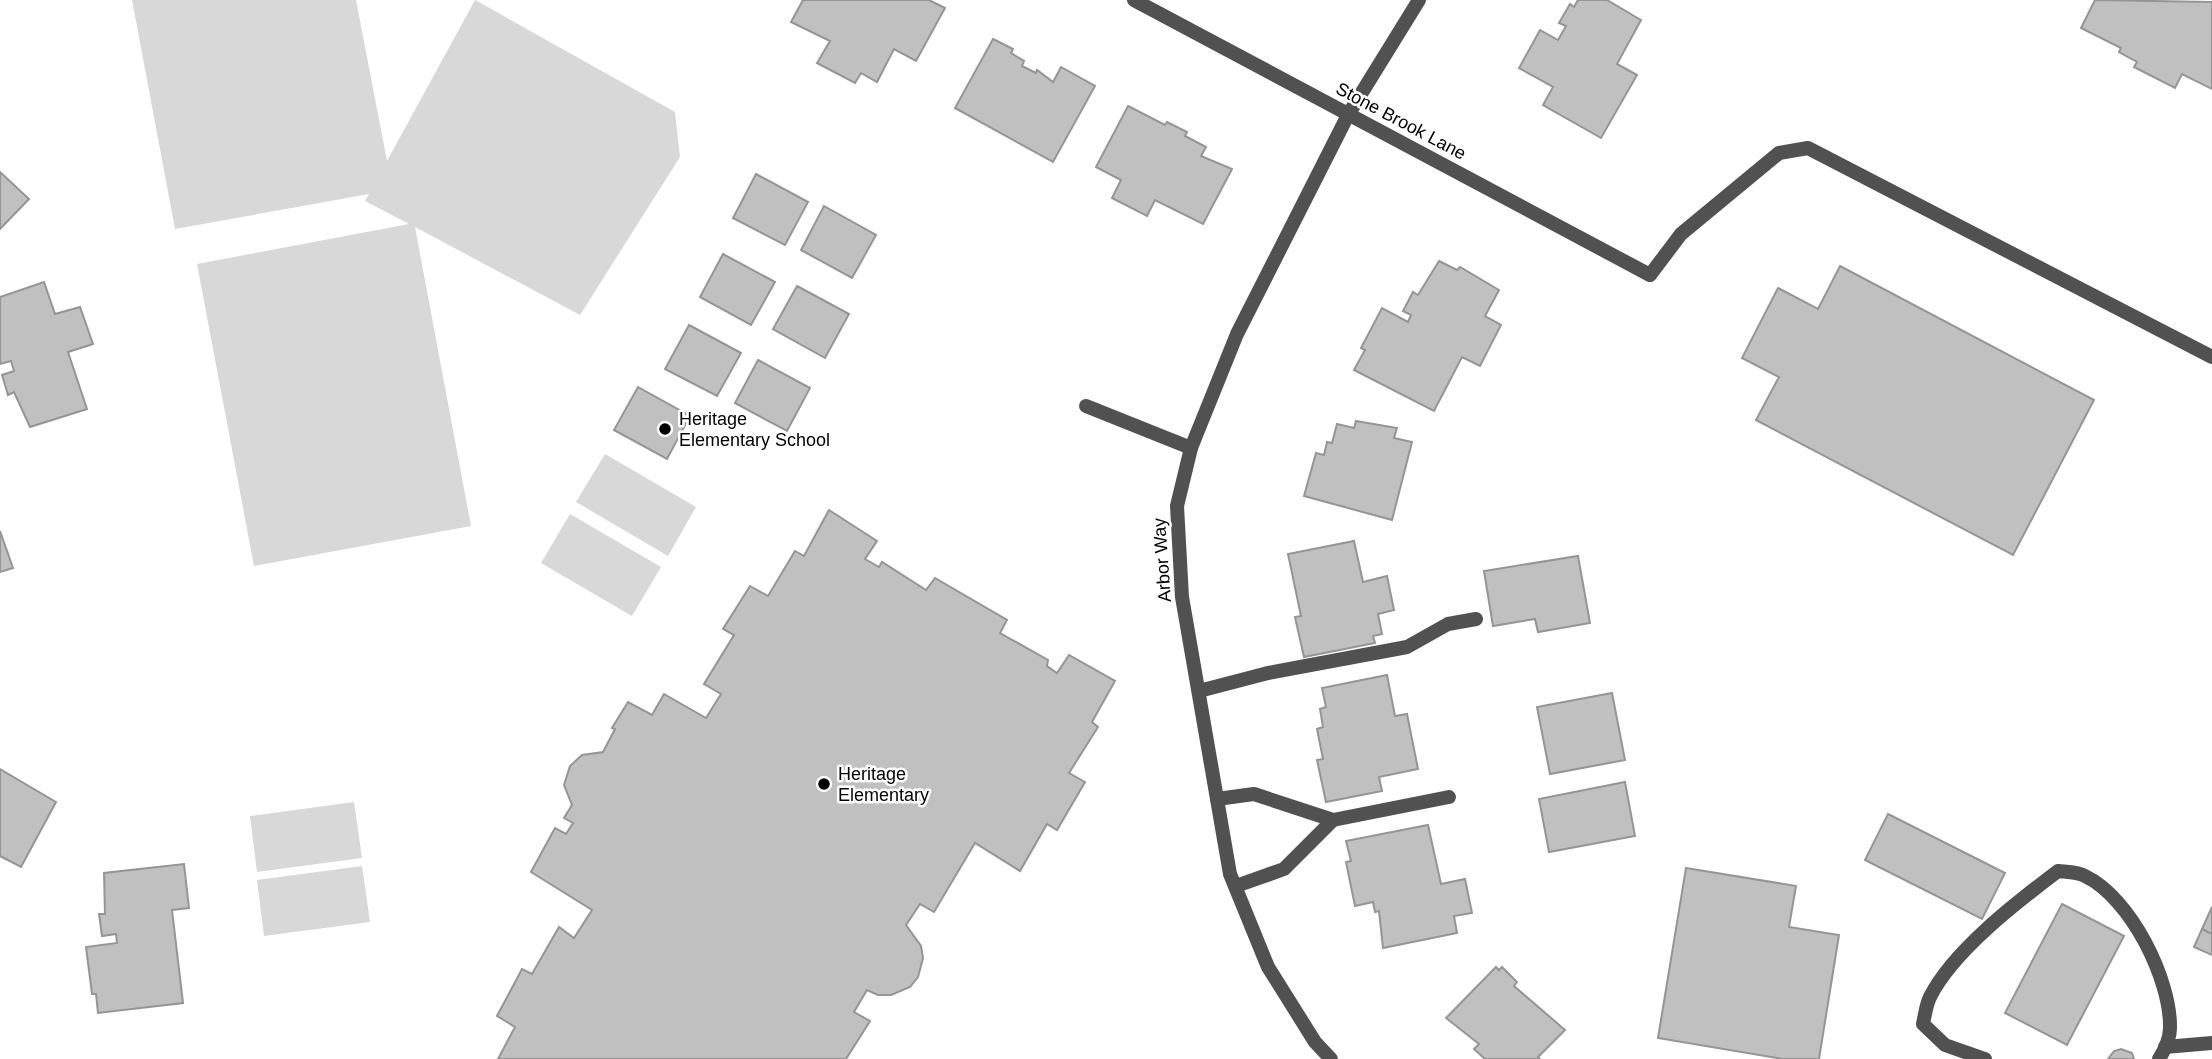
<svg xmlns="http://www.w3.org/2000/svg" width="2212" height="1059" font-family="Arial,sans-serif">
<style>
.green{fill:#d8d8d8}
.building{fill:#c0c0c0;stroke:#959595;stroke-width:2}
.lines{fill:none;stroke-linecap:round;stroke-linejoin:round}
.service{stroke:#515151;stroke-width:14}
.minor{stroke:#515151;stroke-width:14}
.poi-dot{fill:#000;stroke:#fff;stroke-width:2.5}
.labels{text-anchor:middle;stroke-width:5;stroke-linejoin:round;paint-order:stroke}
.street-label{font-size:18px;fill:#000;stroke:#fff}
.poi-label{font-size:18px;fill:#000;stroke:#fff;text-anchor:start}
</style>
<rect width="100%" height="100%" fill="#fff"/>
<g class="green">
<polygon points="132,0 356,0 387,161 475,0 675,112 680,157 580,315 415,227 471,526 254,566 197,264 409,224 365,201 369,194 175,229"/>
<polygon points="605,454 696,507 668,556 576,502"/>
<polygon points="570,514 661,567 632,616 541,563"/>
<polygon points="354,802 362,858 257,872 250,816"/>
<polygon points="362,866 370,922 264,936 257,880"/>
</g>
<g class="building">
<polygon points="803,0 929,0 945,8 916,61 894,49 877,82 861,73 855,83 817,63 830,41 791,22"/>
<polygon points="1578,0 1607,0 1641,20 1617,64 1637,75 1601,138 1543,105 1553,87 1519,68 1540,30 1558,40 1566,26 1559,23 1570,4 1574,7"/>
<polygon points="2095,0 2212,2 2212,89 2182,74 2175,88 2134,67 2137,62 2119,52 2121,48 2081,28"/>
<polygon points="993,39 1013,49 1011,53 1024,61 1022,66 1036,73 1037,70 1053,82 1061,67 1095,86 1053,162 955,108"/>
<polygon points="1128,106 1165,125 1167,122 1187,132 1185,136 1206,147 1201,156 1232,169 1203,224 1155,200 1147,216 1112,198 1121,180 1096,167"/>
<polygon points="0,172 29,199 0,229"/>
<polygon points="756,174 808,202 785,245 733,218"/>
<polygon points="824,206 876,235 852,278 801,250"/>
<polygon points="723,254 775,282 751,325 700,297"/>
<polygon points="1439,261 1457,270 1460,267 1499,290 1485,316 1501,325 1480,366 1462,357 1434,411 1354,370 1365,350 1361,348 1382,308 1408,322 1411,315 1403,311 1413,292 1418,295"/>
<polygon points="1840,266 2094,400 2013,555 1756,420 1779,377 1742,358 1778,288 1818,309"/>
<polygon points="44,282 55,314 80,307 93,344 68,352 87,409 30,427 14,392 8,395 2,375 14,371 11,361 0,364 0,297"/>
<polygon points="797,286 849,314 825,358 773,329"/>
<polygon points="689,325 741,353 717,396 665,369"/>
<polygon points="758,360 810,388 787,431 735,403"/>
<polygon points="638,387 690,416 667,459 614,430"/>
<polygon points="1356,421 1397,428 1394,438 1412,442 1392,520 1304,496 1316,453 1324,455 1327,442 1332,443 1337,424 1354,428"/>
<polygon points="829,510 877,541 865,559 879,567 882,562 926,590 935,578 1007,620 1000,633 1048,660 1047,666 1057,673 1069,655 1115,681 1092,722 1098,727 1069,773 1085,782 1057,830 1047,824 1020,871 975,843 934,912 920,904 906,925 921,946 923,958 918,977 910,987 891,995 878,995 867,990 854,1012 870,1021 846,1059 498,1059 515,1027 497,1016 522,969 532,974 559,927 574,938 592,910 531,872 555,828 566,834 573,823 564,818 572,805 564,785 570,766 582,755 603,752 615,729 612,728 628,702 652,715 664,694 706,718 721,694 704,684 734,635 723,629 750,586 768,596 795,551 804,556"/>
<polygon points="0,531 13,568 0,572"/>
<polygon points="1354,541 1363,582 1387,576 1394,610 1378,614 1382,634 1373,636 1375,643 1304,657 1295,617 1301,616 1288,554"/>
<polygon points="1578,556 1590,623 1538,632 1535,619 1493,626 1484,571"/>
<polygon points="1387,675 1395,716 1407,714 1418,769 1379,777 1382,791 1326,802 1317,760 1323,759 1317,729 1323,727 1320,709 1326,707 1322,688"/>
<polygon points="1612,693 1625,760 1550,774 1537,707"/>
<polygon points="0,769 56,802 21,867 0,856"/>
<polygon points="1625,782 1635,836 1549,852 1539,799"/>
<polygon points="1888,814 2005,873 1982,919 1865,860"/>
<polygon points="1428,825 1441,884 1465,879 1472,913 1454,916 1457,933 1383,948 1379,911 1375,912 1373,902 1355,906 1346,862 1351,861 1346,841"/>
<polygon points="184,864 189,908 172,910 183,1003 98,1013 96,994 92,994 86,947 117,943 116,934 102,936 99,914 105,914 104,873"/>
<polygon points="1686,868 1796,886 1789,927 1839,935 1819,1059 1783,1059 1658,1038"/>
<polygon points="2062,904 2124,936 2067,1045 2005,1013"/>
<polygon points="2212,907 2212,934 2202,929"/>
<polygon points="2202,929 2212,934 2212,955 2194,947"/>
<polygon points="1496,967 1499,970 1502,967 1517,982 1514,986 1565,1030 1538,1057 1540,1059 1485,1059 1474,1049 1479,1044 1446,1018"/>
<polygon points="2121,1049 2132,1053 2134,1059 2108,1059 2114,1051"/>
</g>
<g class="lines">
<g class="service">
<polyline points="1650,275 1681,234 1779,153 1808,148 2212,357"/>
<polyline points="1086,406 1191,448"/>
<polyline points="1199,691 1268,673 1407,647 1448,624 1476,619"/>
<polyline points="1217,799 1254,794 1333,820 1284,869 1236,886"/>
<polyline points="1333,820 1449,797"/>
<polyline points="2165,1047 2212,1043"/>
<path d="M1985 1059 1945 1045 1923 1024C1925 1015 1926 1005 1930 997 1953 951 2017 902 2058 871 2067 872 2078 872 2085 876 2131 898 2171 980 2170 1028 2170 1038 2164 1051 2159 1059"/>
</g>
<g class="minor">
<polyline points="1134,0 1650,275"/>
<polyline points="1331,1059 1315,1042 1268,967 1230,874 1182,597 1177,506 1191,448 1237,334 1348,115 1419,0"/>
</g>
</g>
<g class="poi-dot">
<circle cx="665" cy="429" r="7"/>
<circle cx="824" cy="784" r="7"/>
</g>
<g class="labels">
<g class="street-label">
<text transform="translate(1401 121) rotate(28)" y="6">Stone Brook Lane</text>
<text transform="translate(1162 560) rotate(-94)" y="6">Arbor Way</text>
</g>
<g class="poi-label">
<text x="679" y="425">Heritage<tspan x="679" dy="21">Elementary School</tspan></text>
<text x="838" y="780">Heritage<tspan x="838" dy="21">Elementary</tspan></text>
</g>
</g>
</svg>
